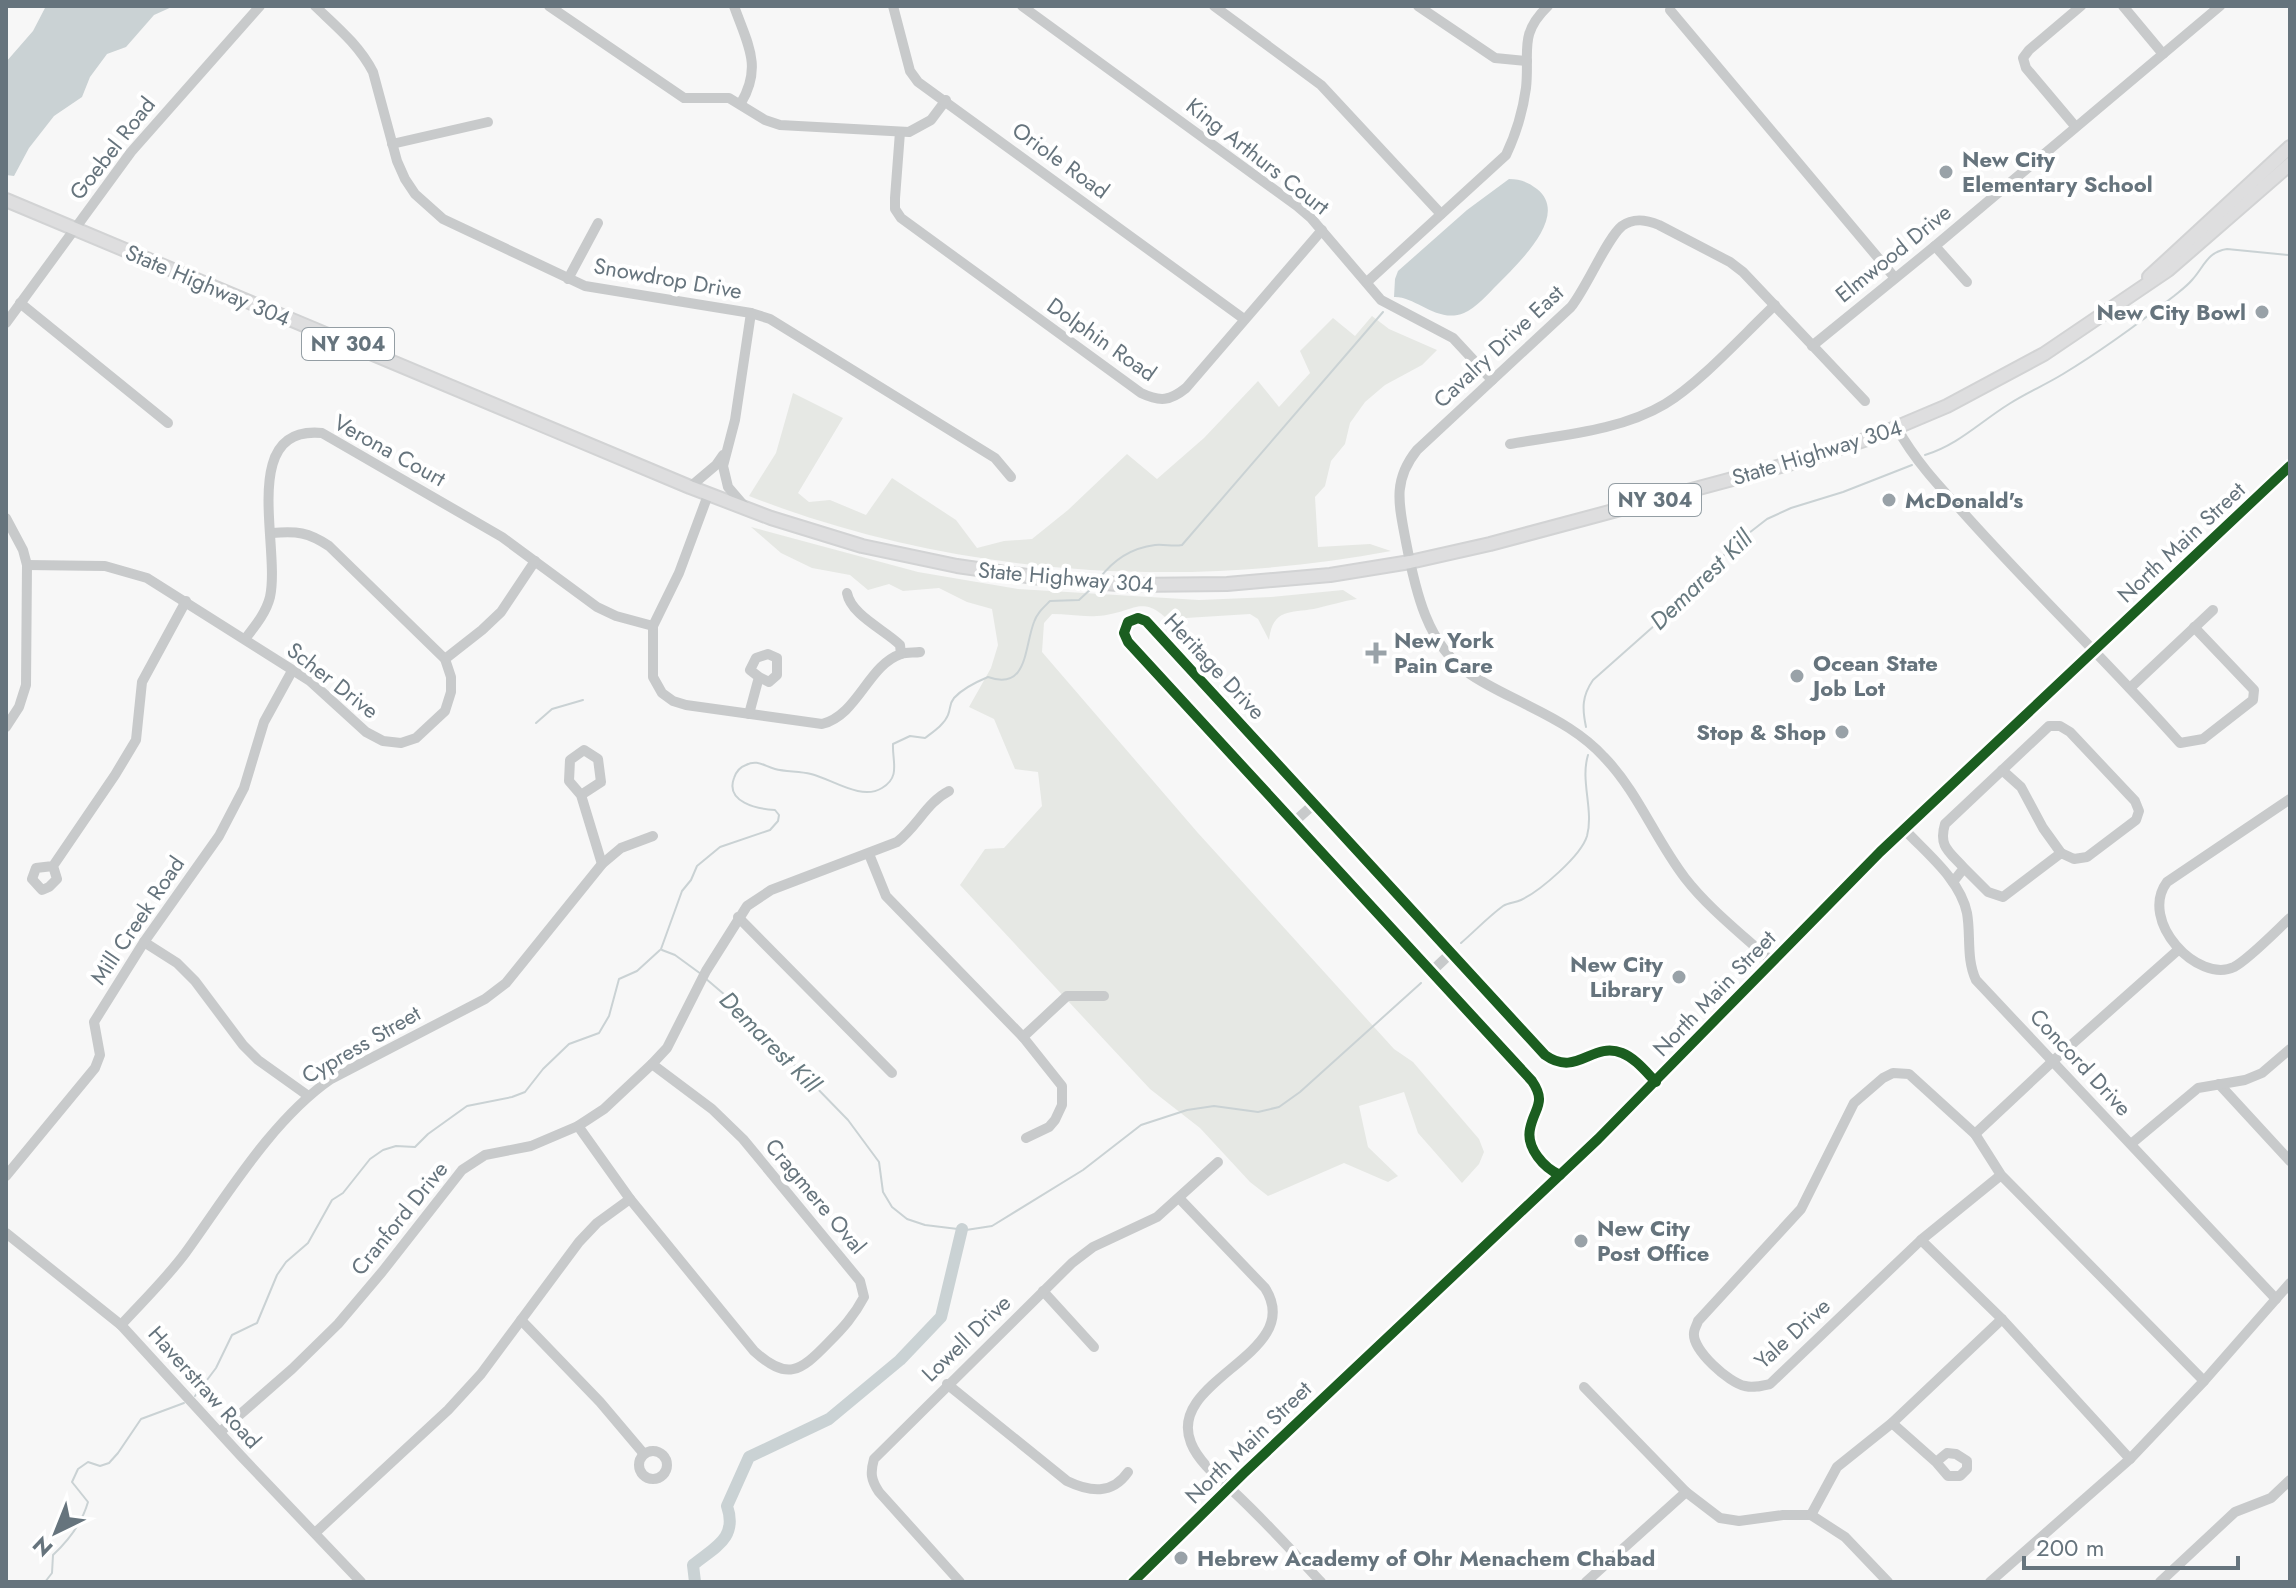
<svg xmlns="http://www.w3.org/2000/svg" width="2296" height="1588" font-family="Jost,sans-serif">
<style>
.green{fill:#e6e8e4}
.water{fill:#cad2d4}
.lines{fill:none;stroke-linecap:round;stroke-linejoin:round}
.stream{stroke:#cad2d4;stroke-width:2}
.river{stroke:#cad2d4;stroke-width:12}
.major-casing{stroke:#d2d3d4;stroke-width:16}
.minor{stroke:#c8cacb;stroke-width:10}
.major{stroke:#dededf;stroke-width:12}
.cycleway-casing{stroke:#fff;stroke-width:15}
.cycleway{stroke:#1b5e20;stroke-width:10}
.poi-dot{fill:#99a2a8;stroke:#fff;stroke-width:3}
.labels{text-anchor:middle;stroke-width:8;stroke-linejoin:round;paint-order:stroke}
.shield{fill:#fff;stroke:#949ea4;stroke-width:2}
.shield-label{font-size:20px;font-weight:bold;fill:#66747d}
.street-label{font-size:22px;fill:#66747d;stroke:#fff}
.poi-label{font-size:22px;font-weight:bold;fill:#66747d;stroke:#fff;text-anchor:start}
.water-label{font-size:24px;font-style:italic;fill:#67797f;stroke:#fff}
</style>
<rect width="100%" height="100%" fill="#f7f7f7"/>
<g class="green">
<path d="M1372 316 1389 329 1437 350 1422 365 1385 385 1365 402 1350 423 1345 444 1331 461 1325 486 1315 497 1318 547 1370 544 1391 551C1180 591 950 575 749 496L776 453 793 393 843 418 798 493 809 502 830 500 866 515 892 478 956 520 977 548 1004 541 1032 539 1068 510 1127 454 1157 479 1204 438 1258 381 1279 407 1310 373 1300 351 1333 318 1355 336Z"/>
<path d="M751 527 918 572 1018 589 1199 600 1271 597 1343 590 1357 599C1343 601 1331 605 1318 608 1293 614 1273 606 1269 640L1258 619 1250 614 1186 618 1177 629C1141 589 1138 613 1097 616 1082 617 1067 614 1052 614L1044 623 1042 652 1198 833 1394 1049 1413 1062 1479 1139 1484 1152 1479 1164 1462 1183 1418 1133 1404 1092 1359 1106 1368 1147 1398 1176 1388 1182 1344 1163 1268 1196 1250 1182 1200 1128 1150 1089 960 885 985 849 1004 848 1042 806 1038 772 1015 769 994 719 969 707 991 668 998 645 992 609 967 602 939 588 903 591 889 584 868 590 850 575 812 568 781 553Z"/>
</g>
<g class="water">
<polygon points="46,6 174,6 154,15 126,47 107,54 90,77 82,97 54,116 29,148 14,176 6,175 6,62 33,31"/>
<path d="M1509 179C1520 179 1528 182 1537 189 1571 216 1516 265 1497 285 1488 294 1476 308 1464 313 1437 324 1416 296 1394 297L1395 279 1398 271 1467 210Z"/>
</g>
<g class="lines">
<g class="stream">
<path d="M1925 455C1958 445 1980 422 2009 404 2026 393 2045 385 2063 374 2101 351 2138 324 2174 296 2180 291 2187 286 2192 280 2204 267 2207 252 2227 249L2288 255"/>
<path d="M1099 579C1113 560 1131 548 1155 545 1165 544 1173 547 1182 545L1383 312"/>
<polyline points="536,723 552,709 583,700"/>
<path d="M1586 727C1582 708 1582 696 1593 680L1690 594 1731 547 1767 519 1791 508 1843 492 1912 465"/>
<path d="M1461 943C1475 931 1488 917 1503 906 1509 902 1515 903 1521 900 1540 891 1581 856 1587 836 1594 810 1580 781 1588 755"/>
<path d="M661 949 682 891 691 880 697 866 720 847 770 830 778 821 779 815 775 810C757 809 725 802 734 778 736 772 740 767 746 765 757 759 764 766 775 769 786 772 799 771 811 774 832 779 861 801 882 788 901 777 892 761 893 744L910 736 925 738C933 732 944 725 948 715 951 708 949 704 954 698 963 688 976 682 988 677 1028 691 1024 648 1034 622 1037 613 1043 608 1050 601L1079 600 1093 587"/>
<polyline points="662,950 675,955 701,974"/>
<polyline points="705,978 732,1001 848,1120 879,1162 883,1192 892,1207 907,1219 925,1225 966,1230 992,1226 1083,1170 1141,1125 1187,1110 1214,1106 1258,1112 1279,1107 1300,1092 1421,983"/>
<polyline points="195,1396 216,1368 232,1335 257,1323 277,1275 286,1262 308,1243 332,1200 343,1193 370,1159 383,1150 396,1146 415,1147 428,1134 467,1106 512,1097 525,1092 543,1069 569,1044 599,1033 609,1016 619,979 637,971 660,950"/>
<path d="M45 1582 52 1573 53 1555C68 1541 82 1523 88 1502L72 1482 78 1469 88 1462 100 1466 109 1463 118 1453 141 1419 184 1403"/>
</g>
<path class="river" d="M695 1582 693 1565C715 1547 738 1538 727 1506L749 1457 829 1419 900 1360 941 1317 962 1229"/>
<g class="major-casing">
<g id="major">
<polyline points="6,200 690,487 771,518 862,546 957,566 1048,579 1132,585 1227,584 1330,575 1410,562 1490,544 1811,458 1876,436 1947,406 2044,354 2168,270 2290,164"/>
<polyline points="2149,277 2290,147"/>
</g>
</g>
<g class="minor">
<path d="M315 6C337 27 359 45 373 72L397 161 405 179 415 194 443 219 585 286 751 313 770 319 995 458 1011 477"/>
<polyline points="549,6 684,98 729,98 765,120 780,125 909,132 931,120 946,100"/>
<path d="M734 6C747 43 763 66 741 103"/>
<polyline points="893,6 910,71 918,82 1244,319"/>
<polyline points="1022,6 1297,206 1311,218 1381,300 1453,338 1492,380"/>
<polyline points="1214,6 1321,85 1441,214"/>
<polyline points="1418,6 1495,58 1527,61"/>
<polyline points="2123,6 2163,54"/>
<polyline points="1670,10 1895,278"/>
<polyline points="2075,126 2026,68 2023,58 2029,50 2081,6"/>
<path d="M900 132 895 198V209L901 218 1141 393C1160 402 1170 401 1186 388L1322 230"/>
<polyline points="392,144 488,122"/>
<polyline points="1935,246 1967,282"/>
<polyline points="568,279 598,223"/>
<path d="M1367 282 1506 155C1516 134 1523 110 1526 88 1530 51 1518 35 1548 6"/>
<polyline points="20,303 168,423"/>
<polyline points="6,323 131,152 260,6"/>
<polyline points="1812,346 1935,246 2220,6"/>
<path d="M1897 428C1914 459 1937 484 1961 510 2032 590 2109 663 2180 743L2203 739 2253 700 2254 690 2194 627"/>
<path d="M1510 444C1561 435 1620 431 1665 404 1701 382 1743 335 1775 305"/>
<polyline points="690,487 716,465 723,455"/>
<path d="M708 495 679 573 653 626V677L662 693 673 701 686 705 822 724C858 715 868 665 901 654 906 652 915 653 920 652"/>
<polyline points="746,508 728,487 723,466 735,420 751,313"/>
<polyline points="6,518 23,550 27,565 26,685 19,707 6,727"/>
<path d="M27 565 105 566 147 578 310 681 366 732 383 741 401 743 416 738 445 711 451 692V677L445 659 329 546C308 532 297 531 272 533"/>
<path d="M847 593C851 615 885 630 900 645L901 654"/>
<path d="M245 639C255 626 266 613 270 597 281 547 238 425 322 433L502 537 597 607 616 616 653 626"/>
<polyline points="445,659 482,630 501,612 535,561"/>
<polyline points="2130,688 2213,610"/>
<polyline points="749,714 759,677 750,670 756,658 768,654 777,658 777,675 769,682 759,677"/>
<polyline points="2002,770 2021,787 2043,828 2061,853"/>
<polyline points="581,795 601,782 598,759 584,750 570,760 569,781 581,795 602,864"/>
<path d="M2290 799 2167 882C2138 921 2198 984 2234 967 2249 959 2276 931 2290 918"/>
<polyline points="1294,822 1314,804"/>
<path d="M1904 829C1926 853 1960 879 1967 913 1971 935 1966 959 1976 980L2276 1299"/>
<polyline points="869,854 886,896 1023,1037 1062,1086 1062,1105 1055,1120 1049,1127 1026,1138"/>
<polyline points="53,866 57,879 49,887 42,890 32,879 36,868 53,866 115,775 136,740 142,682 186,601"/>
<path d="M1953 882 1964 868 1988 892 2003 897 2061 853 2074 859 2087 857 2136 820 2139 811 2135 801 2070 732 2060 726H2049L1945 824C1938 847 1950 852 1964 868"/>
<polyline points="738,917 892,1073"/>
<polyline points="144,942 177,963 195,981 243,1045 258,1060 307,1095"/>
<path d="M1772 962C1743 935 1709 909 1685 878 1655 839 1638 792 1604 757 1583 734 1557 720 1529 706 1510 696 1489 687 1470 674 1427 646 1415 589 1406 542 1399 505 1392 481 1417 450L1571 307C1587 287 1607 238 1622 226 1634 217 1647 220 1659 225L1730 262 1743 272 1865 401"/>
<polyline points="1432,971 1451,953"/>
<polyline points="1023,1037 1067,996 1104,996"/>
<polyline points="2219,1084 2290,1161"/>
<path d="M578 1126 630 1199 754 1351C787 1381 800 1372 828 1343 843 1328 854 1316 864 1297L860 1281 743 1139 712 1109 652 1064"/>
<polyline points="1975,1134 2053,1061 2178,950"/>
<polyline points="2131,1144 2198,1088 2245,1080 2262,1073 2290,1049"/>
<path d="M1560 1175C1544 1168 1526 1148 1530 1129 1534 1108 1547 1103 1532 1081L1128 642 1124 633 1128 622 1138 618 1146 621 1545 1055C1577 1078 1592 1041 1622 1053 1635 1058 1646 1072 1656 1082"/>
<path d="M2001 1175 1921 1240 1770 1384C1761 1386 1754 1388 1745 1386 1729 1383 1692 1350 1694 1333 1694 1329 1697 1325 1698 1321L1801 1209 1854 1103 1883 1078 1893 1073 1909 1074 1975 1134 2001 1175 2204 1381"/>
<polyline points="6,1176 95,1068 100,1055 94,1022 144,942 219,836 244,788 264,722 292,671"/>
<path d="M1179 1198 1265 1288C1307 1354 1165 1379 1191 1443 1199 1463 1220 1479 1235 1493 1265 1521 1293 1552 1321 1582"/>
<polyline points="6,1233 121,1325 241,1456 361,1582"/>
<polyline points="1921,1240 2002,1319 2130,1459"/>
<polyline points="1043,1291 1094,1347"/>
<polyline points="521,1320 600,1402 644,1454"/>
<path d="M121 1325C143 1301 167 1278 186 1252 228 1194 272 1120 331 1079L485 999 506 983 602 864 621 848 653 836"/>
<path d="M947 1384 1067 1481C1090 1492 1112 1495 1128 1472"/>
<polyline points="1584,1387 1686,1492 1720,1518 1739,1521 1783,1515 1811,1515 1845,1537 1888,1582"/>
<polyline points="1892,1423 1936,1462 1948,1476 1960,1476 1967,1469 1967,1461 1956,1454 1947,1453 1936,1462"/>
<path d="M220 1432 292 1369 338 1324 382 1272 462 1170 485 1155 531 1146 578 1126 604 1109 652 1064 667 1048 706 971 747 906 771 890 897 842C917 827 927 802 949 791"/>
<circle cx="653" cy="1465" r="14"/>
<polyline points="1811,1515 1837,1467 1892,1423 2002,1319"/>
<polyline points="315,1533 448,1410 481,1374 579,1242 597,1223 630,1199"/>
<path d="M960 1582 879 1492C871 1480 870 1473 874 1459L1072 1263 1093 1247 1157 1217 1218 1162"/>
<polyline points="1133,1582 1245,1472 1598,1139 1880,852 2290,466"/>
<polyline points="1586,1582 1686,1492"/>
<polyline points="1990,1582 2130,1459 2204,1381 2290,1283"/>
<polyline points="2160,1582 2235,1512 2271,1498 2290,1480"/>
</g>
<use href="#major" class="major"/>
<g class="cycleway-casing">
<g id="cycleway">
<path d="M1560 1175C1544 1168 1526 1148 1530 1129 1534 1108 1547 1103 1532 1081L1128 642 1124 633 1128 622 1138 618 1146 621 1545 1055C1577 1078 1592 1041 1622 1053 1635 1058 1646 1072 1656 1082"/>
<polyline points="1133,1582 1245,1472 1598,1139 1880,852 2290,466"/>
</g>
</g>
<use href="#cycleway" class="cycleway"/>
</g>
<g class="poi-dot">
<circle cx="1946" cy="172" r="8"/>
<circle cx="2262" cy="312" r="8"/>
<circle cx="1889" cy="500" r="8"/>
<path d="M1372 641h8v8h8v8h-8v8h-8v-8h-8v-8h8z"/>
<circle cx="1797" cy="676" r="8"/>
<circle cx="1842" cy="732" r="8"/>
<circle cx="1679" cy="977" r="8"/>
<circle cx="1581" cy="1241" r="8"/>
<circle cx="1181" cy="1558" r="8"/>
</g>
<g class="labels">
<g class="shield">
<rect x="302" y="328" width="92" height="32" rx="6"/>
<rect x="1609" y="484" width="92" height="32" rx="6"/>
</g>
<g class="shield-label">
<text x="348" y="351">NY 304</text>
<text x="1655" y="507">NY 304</text>
</g>
<g class="street-label">
<text transform="translate(112 148) rotate(-52)" y="8">Goebel Road</text>
<text transform="translate(1258 156) rotate(38)" y="8">King Arthurs Court</text>
<text transform="translate(1061 160) rotate(36)" y="8">Oriole Road</text>
<text transform="translate(1893 253) rotate(-39)" y="8">Elmwood Drive</text>
<text transform="translate(668 278) rotate(10)" y="8">Snowdrop Drive</text>
<text transform="translate(208 285) rotate(23)" y="8">State Highway 304</text>
<text transform="translate(1102 339) rotate(35)" y="8">Dolphin Road</text>
<text transform="translate(1498 346) rotate(-43)" y="8">Cavalry Drive East</text>
<text transform="translate(390 450) rotate(29)" y="8">Verona Court</text>
<text transform="translate(1817 452) rotate(-17)" y="8">State Highway 304</text>
<text transform="translate(2181 542) rotate(-43)" y="8">North Main Street</text>
<text transform="translate(1066 577) rotate(5)" y="8">State Highway 304</text>
<text transform="translate(1215 666) rotate(47)" y="8">Heritage Drive</text>
<text transform="translate(333 680) rotate(38)" y="8">Scher Drive</text>
<text transform="translate(137 920) rotate(-56)" y="8">Mill Creek Road</text>
<text transform="translate(1714 993) rotate(-46)" y="8">North Main Street</text>
<text transform="translate(361 1044) rotate(-30)" y="8">Cypress Street</text>
<text transform="translate(2081 1062) rotate(47)" y="8">Concord Drive</text>
<text transform="translate(816 1196) rotate(50)" y="8">Cragmere Oval</text>
<text transform="translate(399 1218) rotate(-51)" y="8">Cranford Drive</text>
<text transform="translate(1792 1333) rotate(-42)" y="8">Yale Drive</text>
<text transform="translate(966 1338) rotate(-44)" y="8">Lowell Drive</text>
<text transform="translate(205 1387) rotate(48)" y="8">Haverstraw Road</text>
<text transform="translate(1248 1442) rotate(-44)" y="8">North Main Street</text>
</g>
<g class="poi-label">
<text x="1962" y="167">New City<tspan x="1962" dy="25">Elementary School</tspan></text>
<text x="2246" y="320" text-anchor="end">New City Bowl</text>
<text x="1905" y="508">McDonald's</text>
<text x="1394" y="648">New York<tspan x="1394" dy="25">Pain Care</tspan></text>
<text x="1813" y="671">Ocean State<tspan x="1813" dy="25">Job Lot</tspan></text>
<text x="1826" y="740" text-anchor="end">Stop &amp; Shop</text>
<text x="1663" y="972" text-anchor="end">New City<tspan x="1663" dy="25">Library</tspan></text>
<text x="1597" y="1236">New City<tspan x="1597" dy="25">Post Office</tspan></text>
<text x="1197" y="1566">Hebrew Academy of Ohr Menachem Chabad</text>
</g>
<g class="water-label">
<text transform="translate(1701 580) rotate(-44)" y="8">Demarest Kill</text>
<text transform="translate(770 1042) rotate(45)" y="8">Demarest Kill</text>
</g>
</g>
<rect width="2296" height="1588" fill="none" stroke="#66747d" stroke-width="16"/>
<g transform="translate(56 1532) rotate(223)" stroke="#ffffff" stroke-width="6" paint-order="stroke">
<path d="M0-6L14 30L0 20L-14 30Z" fill="#66747d"/>
<text y="-12" font-size="22" font-weight="bold" text-anchor="middle" fill="#66747d">N</text>
</g>
<path d="M2024 1556v12h214v-12" fill="none" stroke="#66747d" stroke-width="4"/>
<text x="2036" y="1556" font-size="24" fill="#66747d" stroke="#ffffff" stroke-width="6" paint-order="stroke">200 m</text>
</svg>
